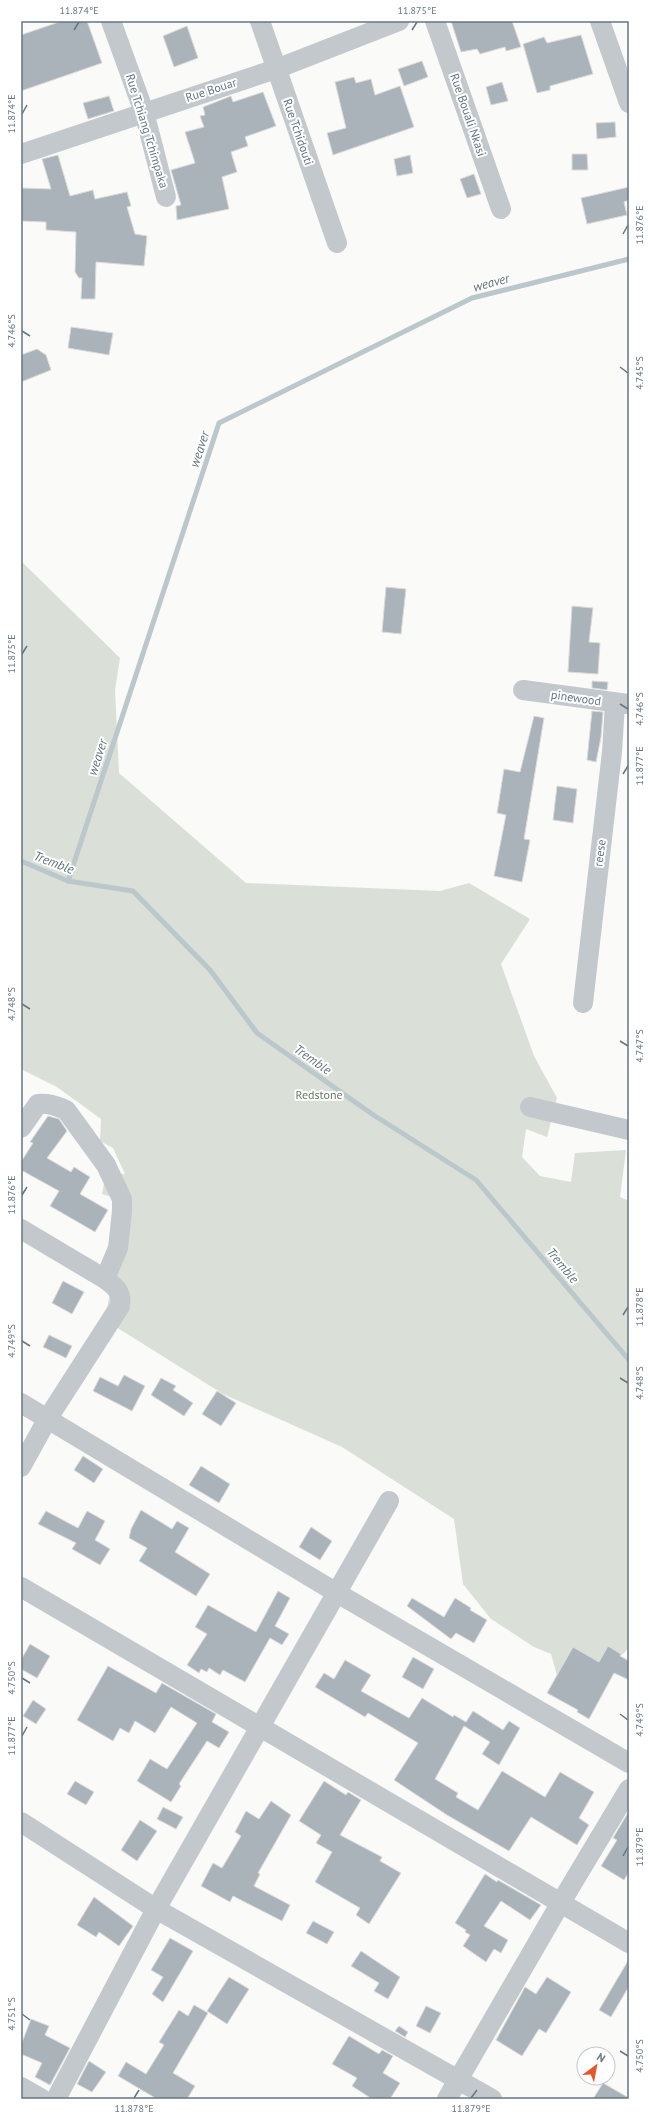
<svg xmlns="http://www.w3.org/2000/svg" width="650" height="2120" font-family="'PT Sans',sans-serif">
<style>
.green{fill:#dadfd7}
.lines{fill:none;stroke-linecap:round;stroke-linejoin:round}
.stream{stroke:#bbc7cb;stroke-width:5}
.building{fill:#aab3b9;stroke:#dcdcda}
.street{stroke:#c3c8cc;stroke-width:20}
.ticks{fill:none;stroke:#657683;stroke-width:1.5}
.labels{text-anchor:middle;stroke-width:4;stroke-linejoin:round;paint-order:stroke}
.street-label{font-size:12px;fill:#657683;stroke:#fff}
.park-label{font-size:12px;fill:#687a64;stroke:#fff}
.water-label{font-size:13px;font-style:italic;fill:#60757c;stroke:#fff}
.neatline{fill:none;stroke:#657683;stroke-width:1.5}
.ticks-label{font-size:10px;text-anchor:middle;fill:#657683}
</style>
<rect width="100%" height="100%" fill="#fafaf8"/>
<polygon class="green" points="21,561 120,658 115,690 119,773 246,883 440,891 469,883 530,919 501,964 534,1056 557,1098 547,1137 526,1129 522,1157 540,1176 571,1182 575,1153 626,1150 620,1197 629,1201 629,1648 585,1690 561,1690 551,1654 534,1647 491,1619 463,1584 454,1519 342,1447 223,1394 105,1320 126,1201 102,1194 106,1173 125,1174 113,1148 100,1141 101,1119 57,1087 21,1069"/>
<g class="lines">
<g class="stream">
<polyline points="21,861 68,881 133,891 210,970 257,1033 372,1114 476,1180 629,1360"/>
<polyline points="68,881 219,423 472,298 629,259"/>
</g>
</g>
<g class="building">
<polygon points="62,21 87,21 102,63 21,91 21,35"/>
<polygon points="451,21 512,21 521,47 506,51 505,47 480,54 477,49 461,52"/>
<polygon points="187,26 198,58 174,67 163,36"/>
<polygon points="581,35 593,74 550,86 550,90 537,93 523,44 544,37 547,43"/>
<polygon points="422,61 428,77 404,86 398,69"/>
<polygon points="354,77 356,83 371,79 375,95 400,86 414,127 333,155 327,133 346,128 335,82"/>
<polygon points="502,82 508,101 491,105 486,87"/>
<polygon points="263,92 276,126 245,137 248,146 231,152 237,172 222,177 229,209 177,220 176,206 181,205 171,170 195,163 185,132 204,127 200,116 205,115 203,107 231,96 233,102"/>
<polygon points="109,96 114,111 88,119 83,103"/>
<polygon points="615,122 616,137 597,139 596,123"/>
<polygon points="572,154 587,154 588,170 572,170"/>
<polygon points="58,155 70,196 93,190 95,199 127,192 131,206 127,207 135,234 147,236 144,266 96,262 95,299 81,299 82,278 79,278 75,272 76,232 46,230 46,222 21,221 21,188 51,189 42,159"/>
<polygon points="410,155 413,173 397,176 394,159"/>
<polygon points="474,174 481,194 467,198 460,179"/>
<polygon points="629,187 629,200 624,202 627,215 587,224 581,198"/>
<polygon points="71,327 113,333 109,355 68,348"/>
<polygon points="37,349 46,355 51,370 21,382 21,355"/>
<polygon points="386,587 406,589 401,634 382,632"/>
<polygon points="572,606 593,608 589,642 600,643 598,674 568,672"/>
<polygon points="592,681 608,682 607,690 592,688"/>
<polygon points="592,711 603,712 601,737 596,762 587,760"/>
<polygon points="534,716 544,718 524,839 530,840 522,882 494,876 506,815 497,813 504,769 520,772"/>
<polygon points="557,786 577,789 573,823 553,820"/>
<polygon points="48,1116 59,1119 67,1131 47,1158 71,1172 74,1167 90,1177 80,1194 108,1210 95,1232 50,1206 59,1191 21,1170 21,1162 33,1143 30,1142"/>
<polygon points="63,1281 84,1292 72,1314 52,1303"/>
<polygon points="49,1335 72,1346 66,1358 43,1347"/>
<polygon points="124,1375 145,1386 132,1411 93,1391 100,1377 118,1386"/>
<polygon points="161,1378 176,1386 173,1390 193,1403 184,1416 151,1395"/>
<polygon points="217,1391 236,1403 221,1426 202,1414"/>
<polygon points="83,1456 103,1469 94,1483 74,1470"/>
<polygon points="201,1466 230,1484 219,1503 189,1485"/>
<polygon points="141,1510 172,1529 177,1521 189,1528 175,1552 210,1574 196,1596 139,1561 147,1548 129,1538 131,1529"/>
<polygon points="46,1511 78,1528 87,1511 105,1521 95,1540 110,1549 100,1565 72,1549 76,1543 38,1524"/>
<polygon points="311,1527 332,1541 320,1560 299,1547"/>
<polygon points="278,1591 290,1598 275,1626 289,1634 282,1645 270,1638 245,1682 223,1670 220,1675 209,1668 207,1672 201,1669 199,1673 187,1665 207,1634 195,1627 208,1605 256,1632"/>
<polygon points="412,1598 444,1617 455,1598 471,1608 470,1610 487,1620 474,1643 456,1633 451,1639 407,1606"/>
<polygon points="30,1644 50,1656 37,1678 21,1669 21,1660"/>
<polygon points="608,1646 621,1654 620,1656 629,1661 629,1680 614,1673 589,1719 577,1712 578,1710 547,1693 573,1647 599,1662"/>
<polygon points="413,1657 434,1669 423,1689 402,1677"/>
<polygon points="345,1660 371,1675 361,1691 409,1718 422,1698 453,1717 454,1715 466,1722 473,1711 503,1730 509,1721 520,1728 499,1765 482,1754 490,1742 464,1726 435,1779 458,1793 456,1797 478,1810 502,1771 545,1797 560,1772 594,1792 579,1818 589,1825 577,1845 531,1817 509,1851 447,1815 394,1780 418,1743 368,1713 365,1717 315,1687 324,1673 334,1679"/>
<polygon points="108,1666 156,1693 162,1683 216,1714 212,1722 229,1732 219,1748 207,1741 179,1784 181,1786 171,1802 137,1781 150,1759 167,1769 197,1723 171,1707 155,1733 135,1721 129,1733 120,1728 113,1741 77,1720"/>
<polygon points="33,1700 46,1709 36,1724 23,1716"/>
<polygon points="75,1781 94,1792 86,1805 67,1794"/>
<polygon points="324,1781 346,1795 348,1792 361,1800 340,1835 382,1857 380,1861 401,1873 369,1924 356,1915 360,1908 315,1882 332,1852 316,1843 321,1835 299,1821"/>
<polygon points="271,1801 291,1815 258,1873 260,1874 254,1886 290,1905 282,1921 233,1896 230,1902 201,1886 213,1863 222,1868 241,1836 235,1832 246,1811 259,1819"/>
<polygon points="163,1807 183,1817 176,1829 157,1819"/>
<polygon points="629,1811 629,1872 624,1880 601,1866 617,1840 613,1838"/>
<polygon points="140,1820 157,1831 137,1861 121,1850"/>
<polygon points="485,1874 497,1882 498,1880 541,1905 530,1920 501,1901 484,1926 508,1940 501,1953 494,1949 486,1962 463,1946 470,1935 465,1932 466,1930 455,1923"/>
<polygon points="94,1897 133,1926 119,1946 99,1932 96,1937 77,1925"/>
<polygon points="313,1921 334,1932 327,1944 306,1933"/>
<polygon points="170,1938 193,1951 163,2002 152,1994 163,1977 151,1970"/>
<polygon points="361,1951 400,1977 388,1999 374,1991 379,1983 351,1966"/>
<polygon points="629,1959 629,1986 611,2017 599,2010"/>
<polygon points="229,1977 249,1989 227,2024 207,2011"/>
<polygon points="547,1977 571,1992 546,2033 539,2029 522,2056 496,2040 525,1987 536,1994"/>
<polygon points="194,2005 208,2013 173,2073 195,2086 187,2099 157,2099 118,2076 126,2062 146,2074 164,2045 159,2042 179,2010 188,2016"/>
<polygon points="426,2006 441,2013 430,2033 416,2026"/>
<polygon points="31,2019 49,2026 45,2035 70,2048 50,2085 35,2077 42,2063 21,2054 21,2045"/>
<polygon points="399,2026 408,2032 405,2037 395,2031"/>
<polygon points="349,2036 379,2054 382,2050 393,2056 383,2073 400,2083 390,2099 372,2099 352,2086 357,2078 332,2064"/>
<polygon points="89,2061 106,2072 92,2092 77,2084"/>
<polygon points="603,2083 629,2098 629,2099 593,2099"/>
</g>
<g class="lines">
<g class="street">
<polyline points="111,21 144,112 166,197"/>
<polyline points="260,21 337,243"/>
<polyline points="435,21 501,209"/>
<polyline points="600,21 629,103"/>
<polyline points="21,154 276,69 399,21"/>
<polyline points="523,690 628,704"/>
<polyline points="583,1003 612,752 615,703"/>
<polyline points="530,1107 629,1130"/>
<path d="M21 1128 38 1104C49 1103 56 1106 66 1110L106 1165 122 1199V1211L118 1248 105 1279"/>
<path d="M21 1229 105 1279C116 1287 122 1292 120 1306L48 1418 21 1467"/>
<polyline points="21,1403 337,1593 629,1763"/>
<polyline points="21,1587 629,1943"/>
<polyline points="21,1822 156,1909 492,2099"/>
<polyline points="21,2087 42,2099"/>
<polyline points="56,2099 156,1909 389,1501"/>
<polyline points="447,2099 560,1904 629,1789"/>
</g>
</g>
<path class="ticks" d="M74 30 79 22M412 30 417 22M22 114 27 105M623 234 628 225M22 331 30 336M620 367 628 373M22 654 27 646M620 704 628 709M623 774 628 766M22 1004 30 1009M620 1041 628 1046M22 1195 27 1187M623 1315 628 1307M22 1341 30 1346M620 1378 628 1383M22 1678 30 1683M620 1714 628 1720M22 1736 27 1727M623 1856 628 1847M22 2014 30 2020M620 2051 628 2056M134 2098 139 2090M471 2098 477 2090"/>
<g class="labels">
<g class="street-label">
<text transform="translate(211 90) rotate(-18)" y="4">Rue Bouar</text>
<text transform="translate(468 115) rotate(71)" y="4">Rue Bouali Nkasi</text>
<text transform="translate(147 131) rotate(73)" y="4">Rue Tchiang Tchimpaka</text>
<text transform="translate(298 132) rotate(71)" y="4">Rue Tchidouti</text>
<text transform="translate(576 698) rotate(8)" y="4">pinewood</text>
<text transform="translate(600 853) rotate(-83)" y="4">reese</text>
</g>
<g class="park-label">
<text x="319" y="1099">Redstone</text>
</g>
<g class="water-label">
<text transform="translate(491 282) rotate(-15)" y="5">weaver</text>
<text transform="translate(199 449) rotate(-72)" y="5">weaver</text>
<text transform="translate(97 757) rotate(-72)" y="5">weaver</text>
<text transform="translate(54 862) rotate(21)" y="5">Tremble</text>
<text transform="translate(313 1059) rotate(35)" y="5">Tremble</text>
<text transform="translate(563 1265) rotate(50)" y="5">Tremble</text>
</g>
</g>
<rect width="650" height="2120" fill="none" stroke="#ffffff" stroke-width="44"/>
<g transform="translate(596 2066) rotate(32)"><circle r="19" fill="#ffffff" stroke="#c1c8cd"/>
<path d="M0-3L7 15L0 10L-7 15Z" fill="#e4572e"/>
<text y="-6" font-size="11" font-weight="bold" text-anchor="middle" fill="#657683">N</text>
</g>
<rect x="22" y="22" width="606" height="2076" class="neatline"/>
<g class="ticks-label">
<text x="79" y="14">11.874°E</text>
<text x="417" y="14">11.875°E</text>
<text transform="translate(11 114) rotate(-90)" y="4">11.874°E</text>
<text transform="translate(639 225) rotate(-90)" y="4">11.876°E</text>
<text transform="translate(11 331) rotate(-90)" y="4">4.746°S</text>
<text transform="translate(639 373) rotate(-90)" y="4">4.745°S</text>
<text transform="translate(11 654) rotate(-90)" y="4">11.875°E</text>
<text transform="translate(639 709) rotate(-90)" y="4">4.746°S</text>
<text transform="translate(639 766) rotate(-90)" y="4">11.877°E</text>
<text transform="translate(11 1004) rotate(-90)" y="4">4.748°S</text>
<text transform="translate(639 1046) rotate(-90)" y="4">4.747°S</text>
<text transform="translate(11 1195) rotate(-90)" y="4">11.876°E</text>
<text transform="translate(639 1307) rotate(-90)" y="4">11.878°E</text>
<text transform="translate(11 1341) rotate(-90)" y="4">4.749°S</text>
<text transform="translate(639 1383) rotate(-90)" y="4">4.748°S</text>
<text transform="translate(11 1678) rotate(-90)" y="4">4.750°S</text>
<text transform="translate(639 1720) rotate(-90)" y="4">4.749°S</text>
<text transform="translate(11 1736) rotate(-90)" y="4">11.877°E</text>
<text transform="translate(639 1847) rotate(-90)" y="4">11.879°E</text>
<text transform="translate(11 2014) rotate(-90)" y="4">4.751°S</text>
<text transform="translate(639 2056) rotate(-90)" y="4">4.750°S</text>
<text x="134" y="2112">11.878°E</text>
<text x="471" y="2112">11.879°E</text>
</g>
</svg>
